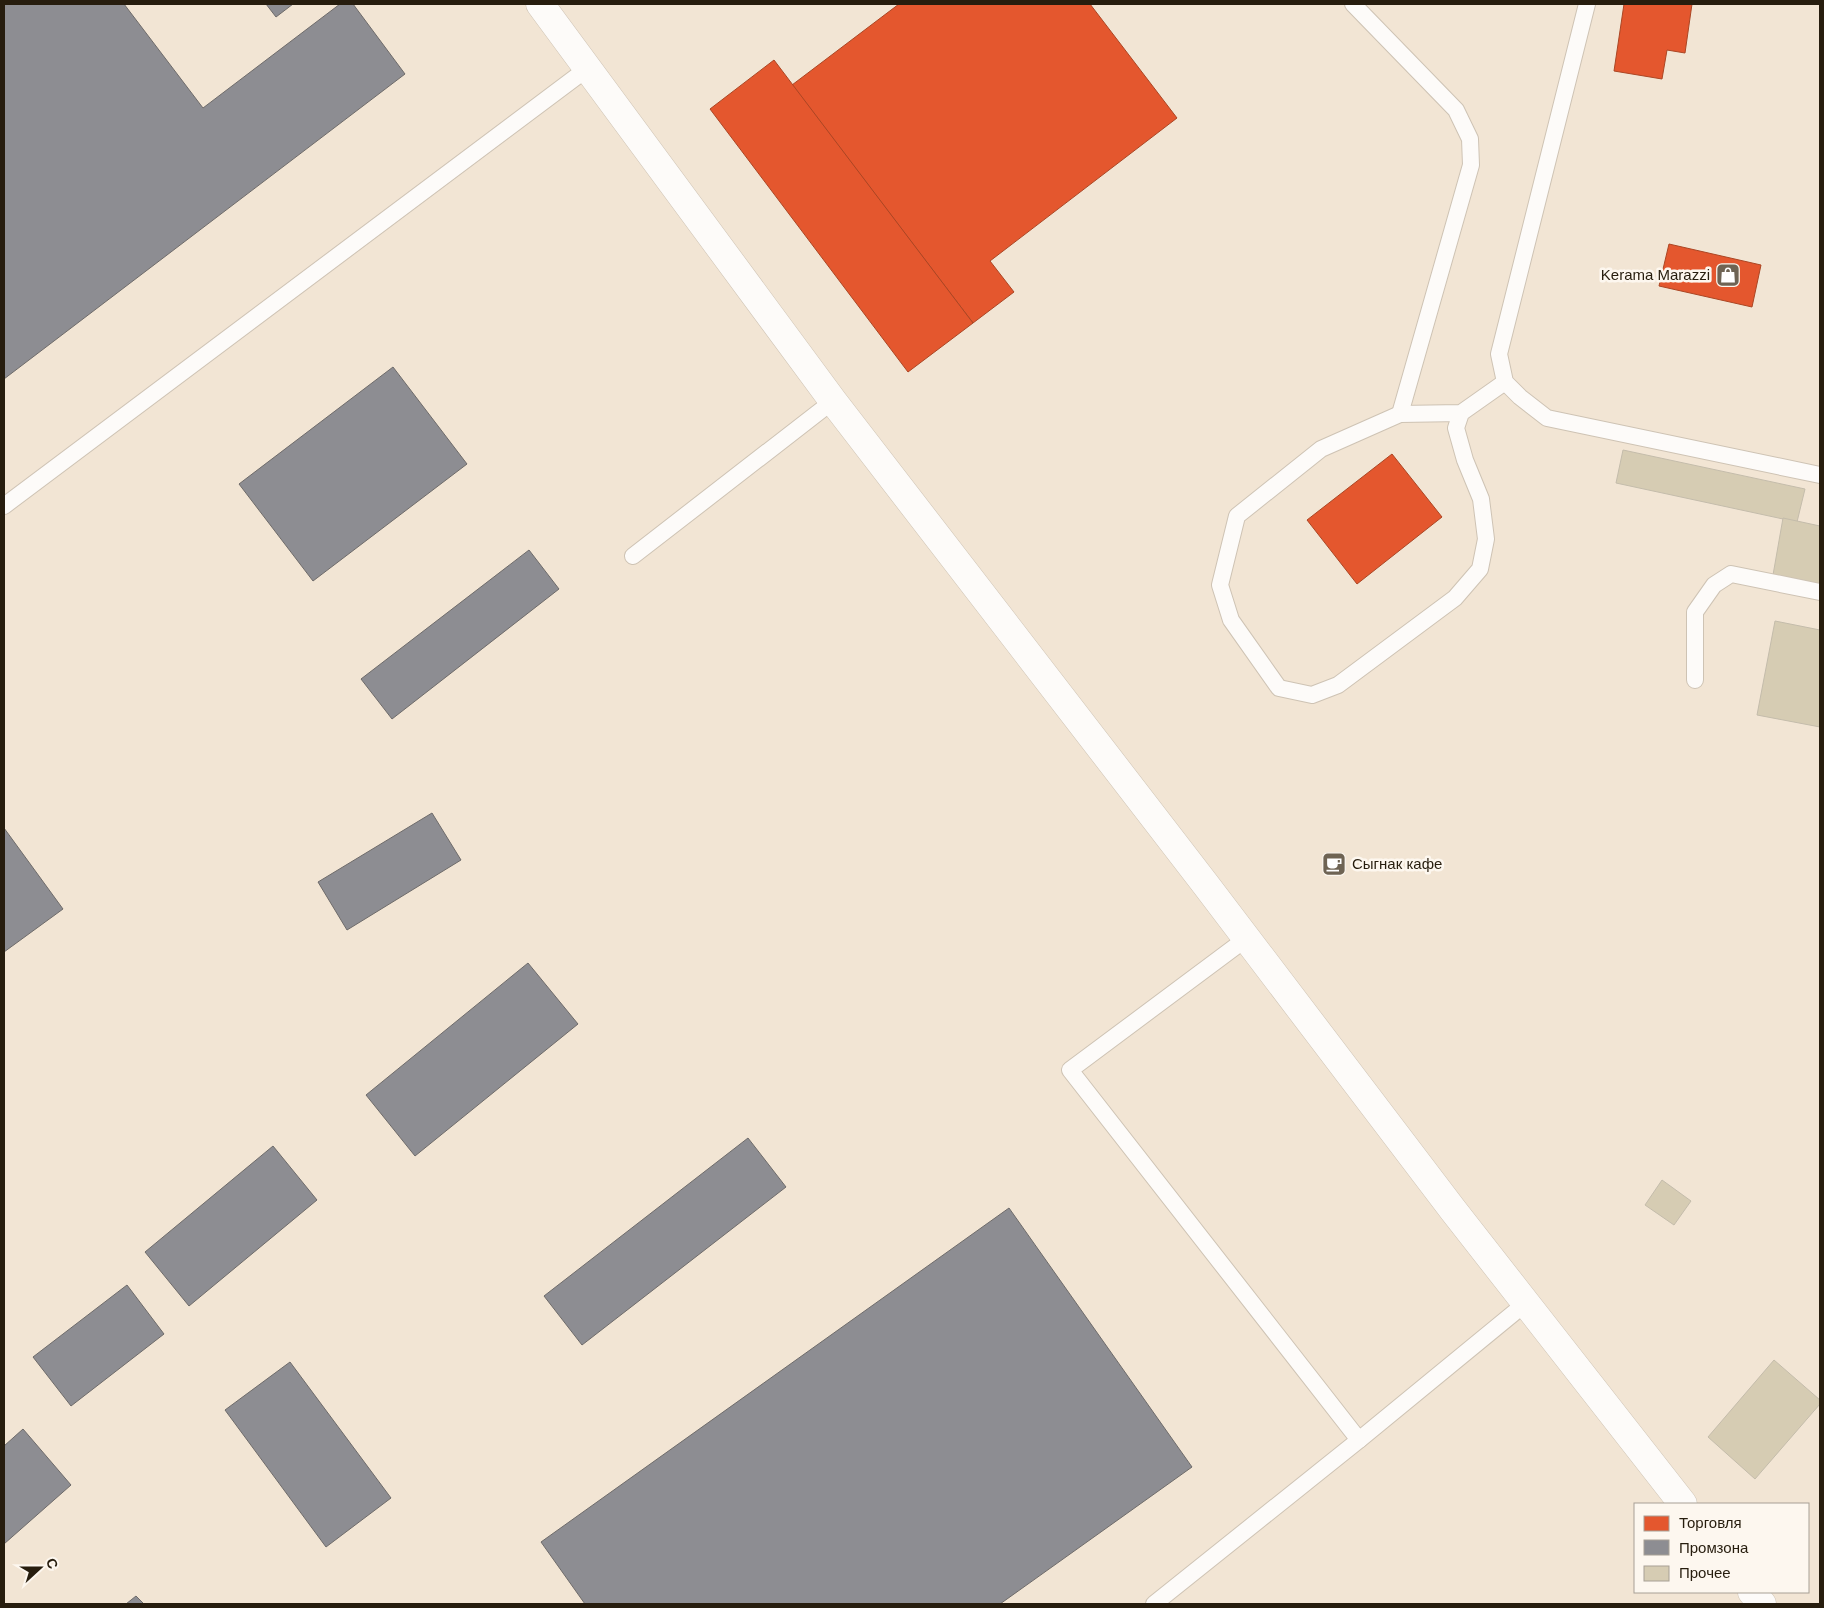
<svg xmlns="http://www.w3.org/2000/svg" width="1824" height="1608" font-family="Helvetica,sans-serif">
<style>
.shops{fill:#e4572e;stroke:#ab4624}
.industry{fill:#8d8d92;stroke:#6e6b6a}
.building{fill:#d6ccb3;stroke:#c4bcab}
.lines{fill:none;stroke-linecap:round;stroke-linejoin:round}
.service-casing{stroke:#cec3b4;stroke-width:18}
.minor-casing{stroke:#cec3b4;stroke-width:29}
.service{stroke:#fdfbf9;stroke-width:16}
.minor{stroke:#fdfbf9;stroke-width:28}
.labels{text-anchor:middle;stroke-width:5;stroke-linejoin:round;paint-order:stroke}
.poi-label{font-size:15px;fill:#271d0e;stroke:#fdf7ef;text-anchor:end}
</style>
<rect width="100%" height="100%" fill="#f2e5d4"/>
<g class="shops">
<polygon points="899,4 1090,4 1177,118 990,261 1014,292 973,323 792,85"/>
<polygon points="1624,4 1692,4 1685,53 1667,50 1662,79 1614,71"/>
<polygon points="774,60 973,323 908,372 710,109"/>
<polygon points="1669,244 1761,265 1752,307 1659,286"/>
<polygon points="1392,454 1442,517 1357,584 1307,520"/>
</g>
<g class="industry">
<polygon points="4,4 124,4 203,108 340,4 353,4 405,74 4,379"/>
<polygon points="266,4 293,4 276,17"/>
<polygon points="393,367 467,464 313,581 239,484"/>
<polygon points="529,550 559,589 392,719 361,679"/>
<polygon points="432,813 461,860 347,930 318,882"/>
<polygon points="4,828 63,909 4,952"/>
<polygon points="528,963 578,1024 415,1156 366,1095"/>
<polygon points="748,1138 786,1187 582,1345 544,1296"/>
<polygon points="273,1146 317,1200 189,1306 145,1252"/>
<polygon points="1009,1208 1192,1467 1000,1604 585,1604 541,1542"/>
<polygon points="127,1285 164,1334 71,1406 33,1357"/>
<polygon points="290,1362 391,1498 326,1547 225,1410"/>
<polygon points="23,1429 71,1485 4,1544 4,1446"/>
<polygon points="136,1596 144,1604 126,1604"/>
</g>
<g class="building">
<polygon points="1623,450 1805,489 1797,522 1616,483"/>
<polygon points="1783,518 1820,526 1820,584 1773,575"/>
<polygon points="1775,621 1820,630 1820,727 1757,715"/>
<polygon points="1662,1180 1691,1201 1674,1225 1645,1205"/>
<polygon points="1774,1360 1820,1400 1820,1404 1755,1479 1708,1437"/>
</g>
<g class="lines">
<g class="service-casing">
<g id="service">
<polyline points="1353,4 1456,110 1470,139 1471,165 1400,414"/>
<polyline points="1587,4 1499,354 1505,382 1520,397 1547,418 1820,475"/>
<polyline points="1461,413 1456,428 1465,460 1481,499 1486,539 1480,569 1455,598 1338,685 1312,695 1279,688 1231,620 1220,585 1237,516 1321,449 1400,414 1461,413 1505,382"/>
<polyline points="4,506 588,68"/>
<polyline points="633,556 833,401"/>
<polyline points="1695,680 1695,612 1714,585 1731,574 1820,592"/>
<polyline points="1247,938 1070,1070 1359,1440 1526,1303"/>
<polyline points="1154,1604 1359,1440"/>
</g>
</g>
<g class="minor-casing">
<g id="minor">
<polyline points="540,4 833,401 1206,885 1453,1210 1683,1504"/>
<polyline points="1752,1592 1762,1604"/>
</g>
</g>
<use href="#service" class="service"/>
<use href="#minor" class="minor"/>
</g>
<defs>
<g id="shop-square" transform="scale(1.25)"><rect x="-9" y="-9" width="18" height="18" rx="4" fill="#6e6353" stroke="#fdf7ef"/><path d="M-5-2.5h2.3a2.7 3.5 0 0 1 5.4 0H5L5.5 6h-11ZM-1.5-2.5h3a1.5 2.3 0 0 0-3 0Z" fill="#fff"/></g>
<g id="cafe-square" transform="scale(1.25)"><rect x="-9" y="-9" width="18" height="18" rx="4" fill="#6e6353" stroke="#fdf7ef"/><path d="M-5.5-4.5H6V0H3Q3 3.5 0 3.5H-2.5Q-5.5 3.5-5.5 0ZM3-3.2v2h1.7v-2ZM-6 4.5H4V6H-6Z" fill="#fff"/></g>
</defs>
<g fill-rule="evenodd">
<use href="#shop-square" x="1728" y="275"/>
<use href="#cafe-square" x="1334" y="864"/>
</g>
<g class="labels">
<g class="poi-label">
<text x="1710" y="280">Kerama Marazzi</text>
<text x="1352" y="869" text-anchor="start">Сыгнак кафе</text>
</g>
</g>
<rect width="1824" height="1608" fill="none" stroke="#271d0e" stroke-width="10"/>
<rect x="1634" y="1503" width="175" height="90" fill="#fdf7ef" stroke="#a7a095"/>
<rect x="1644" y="1516" width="25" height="15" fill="#e4572e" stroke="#a7a095"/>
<text x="1679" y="1528" font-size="15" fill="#271d0e">Торговля</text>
<rect x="1644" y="1540" width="25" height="15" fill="#8d8d92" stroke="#a7a095"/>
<text x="1679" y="1553" font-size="15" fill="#271d0e">Промзона</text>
<rect x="1644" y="1566" width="25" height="15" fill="#d6ccb3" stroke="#a7a095"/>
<text x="1679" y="1578" font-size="15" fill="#271d0e">Прочее</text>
<g transform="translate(40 1568) rotate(69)" stroke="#fdf7ef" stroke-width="4" paint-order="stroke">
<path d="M0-4L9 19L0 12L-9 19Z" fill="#271d0e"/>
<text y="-8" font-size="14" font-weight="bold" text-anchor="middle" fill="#271d0e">С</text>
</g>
</svg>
